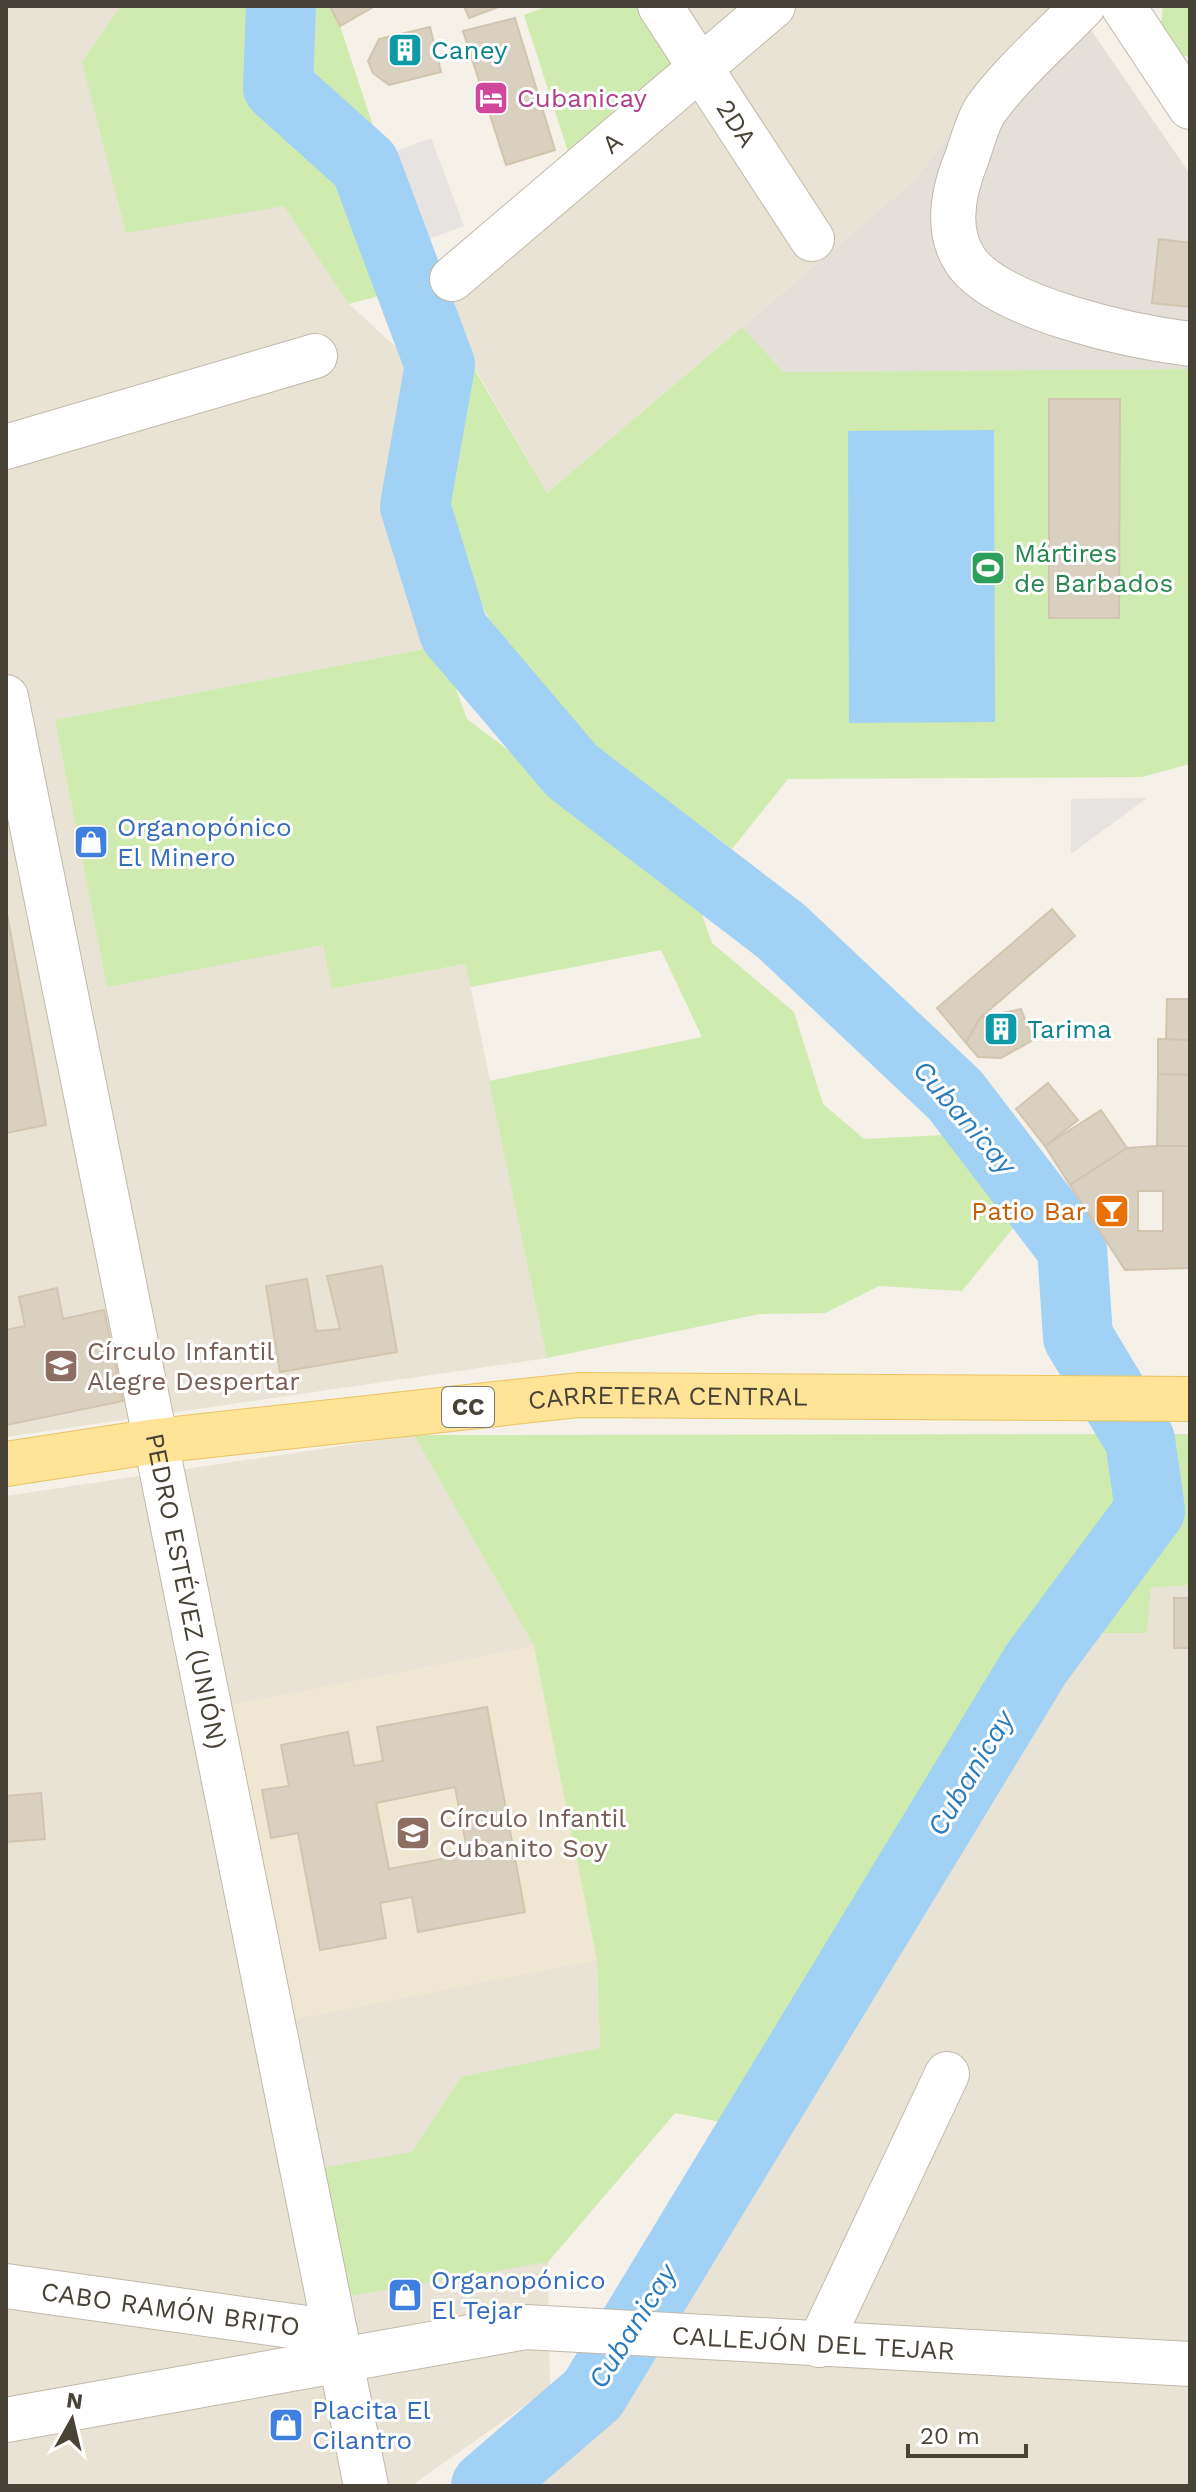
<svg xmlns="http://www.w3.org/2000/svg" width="1196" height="2492" font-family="'Work Sans',sans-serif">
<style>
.residential{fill:#e9e3d6}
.industrial{fill:#e4e0d9}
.education{fill:#efe7d1}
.green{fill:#cfebaf}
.parking{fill:#e6e3e0}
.water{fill:#a1d1f4}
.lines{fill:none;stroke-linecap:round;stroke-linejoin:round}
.river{stroke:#a1d1f4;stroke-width:70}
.building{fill:#dad0bf;stroke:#d2c5af;stroke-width:2;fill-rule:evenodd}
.minor-casing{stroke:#c1b9aa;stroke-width:46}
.major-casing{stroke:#eac360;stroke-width:46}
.minor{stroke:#fff;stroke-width:44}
.major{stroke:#ffe397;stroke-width:44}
.labels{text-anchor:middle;stroke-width:6;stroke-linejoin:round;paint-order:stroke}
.shield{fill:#fff;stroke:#807b72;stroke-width:2}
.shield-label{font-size:24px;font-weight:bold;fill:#494236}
.culture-label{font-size:26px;fill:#0d838f;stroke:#fff;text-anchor:start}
.hotel-label{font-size:26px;fill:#b23c85;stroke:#fff;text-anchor:start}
.street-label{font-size:26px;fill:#494236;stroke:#fff}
.leisure-label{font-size:26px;fill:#27864d;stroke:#fff;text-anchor:start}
.shop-label{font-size:26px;fill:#366cbe;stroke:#fff;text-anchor:start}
.food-label{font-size:26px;fill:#c56008;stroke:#fff;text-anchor:end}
.education-label{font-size:26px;fill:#785e54;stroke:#fff;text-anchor:start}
.water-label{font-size:28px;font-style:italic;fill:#297bbb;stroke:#fff}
</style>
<rect width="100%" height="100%" fill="#f5f1e8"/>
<g class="residential">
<polygon points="6,6 238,6 349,304 423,372 389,531 440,646 55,720 107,986 324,945 333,989 466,964 547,1358 6,1437"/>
<polygon points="641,6 1053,6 913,181 547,493 426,283 685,65"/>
<polygon points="414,1435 534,1646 597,1960 600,2049 676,2112 548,2262 550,2388 411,2486 6,2486 6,1496"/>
<polygon points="1190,1585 1190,2486 532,2486 622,2405 1082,1633 1147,1633 1151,1588"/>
</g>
<polygon class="industrial" points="1089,27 1190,174 1190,243 1159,240 1190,307 1190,369 784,372 742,327 913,181 973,106"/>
<polygon class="education" points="534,1646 597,1960 292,2020 229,1705"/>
<g class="green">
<polygon points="121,6 329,6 340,26 425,283 349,304 284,206 126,233 82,62"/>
<polygon points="548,6 640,6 686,65 571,161 524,15"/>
<polygon points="1163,6 1190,6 1190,57 1158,52"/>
<polygon points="742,327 784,372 1190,369 1190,764 1142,777 788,779 732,849 586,740 501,647 435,497 462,348 547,493"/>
<polygon points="440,646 467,719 540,774 636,862 698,903 712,943 794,1012 823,1104 864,1139 945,1135 996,1177 1018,1222 962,1291 879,1286 825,1313 760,1314 547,1358 489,1081 702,1037 661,950 471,987 465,964 332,989 323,945 107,987 55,720"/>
<polygon points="1190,1434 1190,1585 1151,1588 1147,1633 1039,1633 735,2125 675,2113 548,2262 344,2297 321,2168 412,2152 461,2077 600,2048 597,1960 534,1646 414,1435"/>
</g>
<g class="parking">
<polygon points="431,138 464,226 429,239 396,151"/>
<polygon points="1147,798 1071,854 1071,799"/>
</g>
<polygon class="water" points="994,430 995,722 849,723 848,431"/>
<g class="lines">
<polyline class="river" points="281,6 278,87 365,165 440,365 415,506 454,632 572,771 781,931 955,1095 1072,1248 1078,1337 1140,1440 1150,1510 1036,1664 593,2394 486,2486"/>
</g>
<g class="building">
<polygon points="330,6 375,6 340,26"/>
<polygon points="464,6 501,6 469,18"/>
<polygon points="515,18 555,150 506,165 463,31"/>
<polygon points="430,27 441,72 389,85 373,73 368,61 379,39"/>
<polygon points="1159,239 1190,243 1190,307 1152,303"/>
<polygon points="1049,399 1120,399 1119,618 1049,618"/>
<polygon points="6,909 46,1125 6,1133"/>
<polygon points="1052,909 1075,936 980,1018 966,1043 937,1008"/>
<polygon points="1167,999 1190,999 1190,1040 1166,1040"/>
<polygon points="1021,1009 1033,1040 1001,1058 978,1057 966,1043 980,1018"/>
<polygon points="1158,1039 1190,1040 1190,1075 1158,1074"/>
<polygon points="1158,1074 1190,1075 1190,1146 1157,1146"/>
<polygon points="1048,1083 1078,1120 1045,1146 1016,1109"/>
<polygon points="1101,1110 1127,1148 1070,1185 1045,1146"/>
<path d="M1157 1146H1190V1268L1125 1270 1070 1185 1127 1148ZM1138 1191H1163V1231H1138Z"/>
<polygon points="382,1266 397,1352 280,1372 266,1286 307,1279 316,1331 340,1329 327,1276"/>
<polygon points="57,1288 63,1319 104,1310 123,1401 6,1425 6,1330 25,1326 19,1297"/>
<rect x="1174" y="1598" width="16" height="50"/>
<path d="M487 1707 525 1912 418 1932 412 1897 380 1903 386 1938 320 1950 298 1833 271 1838 262 1790 289 1786 281 1745 348 1732 354 1766 383 1761 377 1727ZM455 1787 468 1854 389 1869 376 1803Z"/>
<polygon points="41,1793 45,1839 6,1842 6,1796"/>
</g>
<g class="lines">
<g class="minor-casing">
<g id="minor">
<path id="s1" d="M660 6 812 239"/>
<path d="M1083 6C1051 39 1013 72 986 109 977 122 972 144 966 160 954 190 945 229 965 260 997 309 1135 337 1190 344"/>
<polyline points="1123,6 1190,107"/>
<path id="s2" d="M452 279 773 6"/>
<polyline points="6,447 315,356"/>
<path id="s3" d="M6 697 366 2486"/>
<path id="s4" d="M6 2286 335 2332"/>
<polyline points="819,2345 947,2074"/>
<path id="s5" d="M6 2420 526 2327 1190 2364"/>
</g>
</g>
<g class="major-casing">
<g id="major">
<path id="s6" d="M6 1464 156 1441 579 1395 1190 1399"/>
</g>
</g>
<use href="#minor" class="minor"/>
<use href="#major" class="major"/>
</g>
<defs>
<g id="building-square" transform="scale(1.8)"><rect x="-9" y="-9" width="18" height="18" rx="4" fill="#0f9aa8" stroke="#fff"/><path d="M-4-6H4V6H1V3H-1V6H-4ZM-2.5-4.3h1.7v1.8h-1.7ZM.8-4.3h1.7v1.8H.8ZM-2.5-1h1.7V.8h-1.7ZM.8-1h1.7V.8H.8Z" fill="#fff"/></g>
<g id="hotel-square" transform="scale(1.8)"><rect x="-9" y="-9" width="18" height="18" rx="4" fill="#d1479c" stroke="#fff"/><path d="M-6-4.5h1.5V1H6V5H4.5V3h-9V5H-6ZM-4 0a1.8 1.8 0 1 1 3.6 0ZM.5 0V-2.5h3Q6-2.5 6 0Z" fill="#fff"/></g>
<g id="stadium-square" transform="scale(1.8)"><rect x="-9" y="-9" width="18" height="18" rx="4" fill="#2e9e5b" stroke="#fff"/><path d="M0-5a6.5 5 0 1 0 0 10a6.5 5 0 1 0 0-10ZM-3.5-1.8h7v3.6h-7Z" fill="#fff"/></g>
<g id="shop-square" transform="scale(1.8)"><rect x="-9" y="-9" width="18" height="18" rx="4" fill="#3f7fe0" stroke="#fff"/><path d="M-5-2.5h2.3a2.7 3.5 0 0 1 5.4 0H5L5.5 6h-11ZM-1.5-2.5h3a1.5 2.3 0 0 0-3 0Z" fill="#fff"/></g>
<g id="bar-square" transform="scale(1.8)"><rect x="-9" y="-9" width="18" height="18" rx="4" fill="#e8710a" stroke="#fff"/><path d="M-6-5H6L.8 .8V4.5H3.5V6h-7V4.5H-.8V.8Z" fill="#fff"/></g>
<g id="school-square" transform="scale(1.8)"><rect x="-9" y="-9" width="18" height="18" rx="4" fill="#8d6e63" stroke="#fff"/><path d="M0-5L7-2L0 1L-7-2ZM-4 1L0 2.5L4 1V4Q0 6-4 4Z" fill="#fff"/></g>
</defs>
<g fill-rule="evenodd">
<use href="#building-square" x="405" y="50"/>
<use href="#hotel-square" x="491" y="98"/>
<use href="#stadium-square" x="988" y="568"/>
<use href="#shop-square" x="91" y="842"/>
<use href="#building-square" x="1001" y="1029"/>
<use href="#bar-square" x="1112" y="1211"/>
<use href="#school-square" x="61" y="1366"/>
<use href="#school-square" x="413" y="1833"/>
<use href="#shop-square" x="405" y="2295"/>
<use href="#shop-square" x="286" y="2425"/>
</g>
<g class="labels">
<rect class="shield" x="442" y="1387" width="52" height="40" rx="6"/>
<g class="shield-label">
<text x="468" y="1415">CC</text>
</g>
<g class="culture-label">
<text x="431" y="59">Caney</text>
<text x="1027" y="1038">Tarima</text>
</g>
<g class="hotel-label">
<text x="517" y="107">Cubanicay</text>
</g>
<g class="street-label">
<text dy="9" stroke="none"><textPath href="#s1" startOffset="140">2DA</textPath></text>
<text dy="9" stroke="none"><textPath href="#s2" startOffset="210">A</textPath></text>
<text dy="9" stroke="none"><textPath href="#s6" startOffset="666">CARRETERA CENTRAL</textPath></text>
<text dy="9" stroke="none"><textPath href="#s3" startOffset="912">PEDRO ESTÉVEZ (UNIÓN)</textPath></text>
<text dy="9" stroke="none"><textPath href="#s4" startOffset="166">CABO RAMÓN BRITO</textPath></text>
<text dy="9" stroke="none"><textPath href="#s5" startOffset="816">CALLEJÓN DEL TEJAR</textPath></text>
</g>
<g class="leisure-label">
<text x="1014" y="562">Mártires<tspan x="1014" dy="30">de Barbados</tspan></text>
</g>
<g class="shop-label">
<text x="117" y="836">Organopónico<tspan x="117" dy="30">El Minero</tspan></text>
<text x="431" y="2289">Organopónico<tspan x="431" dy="30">El Tejar</tspan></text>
<text x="312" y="2419">Placita El<tspan x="312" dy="30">Cilantro</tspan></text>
</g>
<g class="food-label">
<text x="1086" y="1220">Patio Bar</text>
</g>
<g class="education-label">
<text x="87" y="1360">Círculo Infantil<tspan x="87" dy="30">Alegre Despertar</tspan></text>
<text x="439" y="1827">Círculo Infantil<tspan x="439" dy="30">Cubanito Soy</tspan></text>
</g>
<g class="water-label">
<text transform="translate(965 1117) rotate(49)" y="10">Cubanicay</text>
<text transform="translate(970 1773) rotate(-59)" y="10">Cubanicay</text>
<text transform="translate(632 2326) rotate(-58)" y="10">Cubanicay</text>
</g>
</g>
<rect width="1196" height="2492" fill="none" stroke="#494236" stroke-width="16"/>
<g transform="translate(72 2420) rotate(8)" stroke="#ffffff" stroke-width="6" paint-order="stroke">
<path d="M0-6L14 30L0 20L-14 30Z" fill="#494236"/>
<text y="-12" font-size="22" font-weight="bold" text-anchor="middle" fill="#494236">N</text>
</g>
<path d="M908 2444v12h118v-12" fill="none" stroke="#494236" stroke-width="4"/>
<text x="920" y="2444" font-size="24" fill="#494236" stroke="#ffffff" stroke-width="6" paint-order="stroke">20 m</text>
</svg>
